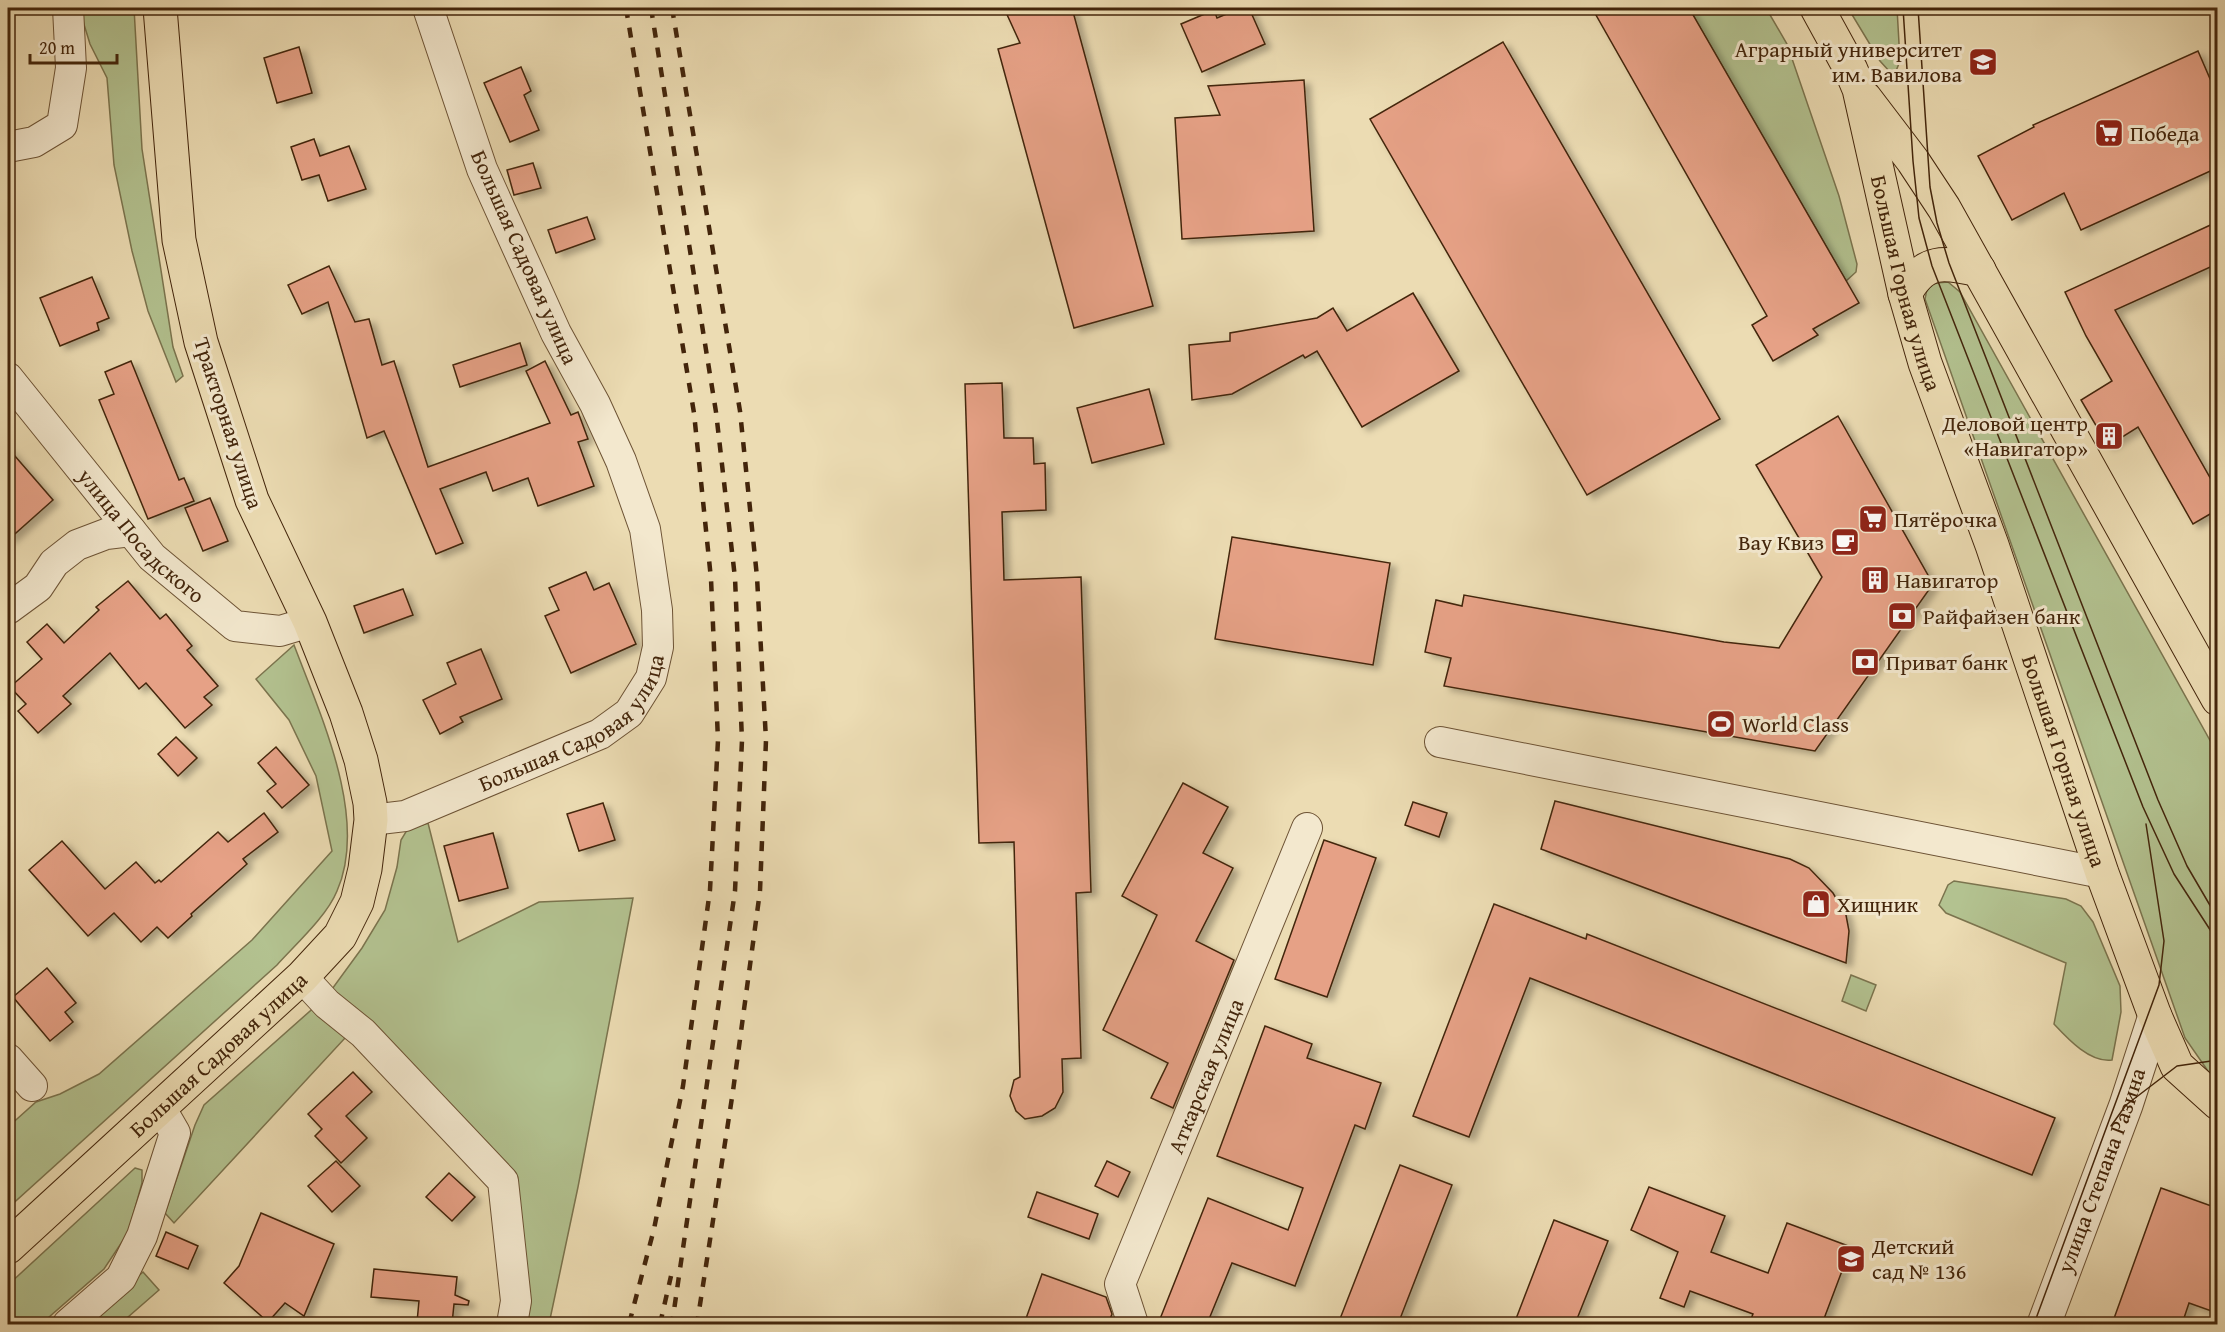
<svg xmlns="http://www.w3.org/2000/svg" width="2225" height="1332" font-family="'Gentium Book Plus',serif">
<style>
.green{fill:#b3c290;stroke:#7b744e;stroke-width:1.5}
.building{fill:#e6a186;stroke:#43250b;stroke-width:1.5;filter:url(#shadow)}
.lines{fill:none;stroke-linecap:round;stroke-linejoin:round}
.minor-casing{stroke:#6d5335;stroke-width:32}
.tertiary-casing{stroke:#6d5335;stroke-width:35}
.primary-casing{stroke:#43250b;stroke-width:35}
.minor{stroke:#f3e8ce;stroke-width:30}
.tertiary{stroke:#f3e8ce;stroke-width:33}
.primary{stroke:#ecdcb3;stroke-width:33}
.tram{stroke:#43250b;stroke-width:1.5}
.rail{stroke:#43250b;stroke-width:4.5;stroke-dasharray:10 10;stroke-linecap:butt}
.labels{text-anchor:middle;stroke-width:6;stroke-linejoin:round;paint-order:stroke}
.poi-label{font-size:22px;fill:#43250b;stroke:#f3e8ce;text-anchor:start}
.street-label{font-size:22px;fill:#43250b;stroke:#f3e8ce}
</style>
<defs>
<filter id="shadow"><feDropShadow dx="6" dy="4" stdDeviation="3" flood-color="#0004"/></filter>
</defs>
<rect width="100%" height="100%" fill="#ecdcb3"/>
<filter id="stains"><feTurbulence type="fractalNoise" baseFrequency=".00333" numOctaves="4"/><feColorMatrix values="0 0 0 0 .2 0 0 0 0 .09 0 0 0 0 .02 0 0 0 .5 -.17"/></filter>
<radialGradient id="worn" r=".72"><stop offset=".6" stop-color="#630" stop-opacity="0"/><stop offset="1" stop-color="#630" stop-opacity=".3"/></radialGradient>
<g class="green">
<polygon points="79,8 134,8 142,149 173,347 183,376 176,382 148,311 132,251 114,165 107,78 90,44"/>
<polygon points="1689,8 1766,8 1787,44 1839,196 1857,264 1856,272 1846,281"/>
<polygon points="1848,8 1897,8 1900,61 1896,71 1890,72 1880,61"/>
<polygon points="1948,282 1960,292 2217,753 2217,1084 2185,1038 1925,299 1927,289 1936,283"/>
<path d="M294 645C320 714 369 818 337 891 327 916 296 944 277 965L8 1208V1127L36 1102 60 1094 99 1074 252 940 332 851 316 776 289 720 256 679Z"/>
<polygon points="428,823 458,942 539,902 633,898 578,1187 549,1324 519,1324 516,1180 357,1025 174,1223 165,1213 195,1125 204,1105 327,996 362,948 385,910 397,867 401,840 407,830"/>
<path d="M1954 881 2066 899 2081 906 2093 922 2120 986 2121 1012 2112 1060C2090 1063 2068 1039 2054 1024L2066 963 1946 913 1939 905 1948 885Z"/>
<polygon points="1851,975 1876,985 1866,1011 1842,1001"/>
<polygon points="135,1168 142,1170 142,1183 128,1233 104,1269 41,1324 8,1324 8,1285"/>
<polygon points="143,1272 159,1290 120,1324 84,1324"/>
</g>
<g class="building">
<polygon points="1004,8 1072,8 1153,306 1074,328 998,49 1020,43"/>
<polygon points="1241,8 1249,8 1265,44 1202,72 1181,24 1214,10 1217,18"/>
<polygon points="1592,8 1689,8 1859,303 1813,329 1818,335 1773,361 1752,325 1767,316"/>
<polygon points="1503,42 1720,419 1587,495 1370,119"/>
<polygon points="299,47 312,93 277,103 264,58"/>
<polygon points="2198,51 2217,95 2217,168 2081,230 2064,193 2012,220 1978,156 2034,127 2033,125"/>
<polygon points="521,67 531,91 524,95 539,130 510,142 484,83"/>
<polygon points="1304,80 1314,231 1182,239 1175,118 1220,115 1208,86"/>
<polygon points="314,139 320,156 349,146 366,189 328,201 319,175 302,180 291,147"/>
<polygon points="533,163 541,188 514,195 507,170"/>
<polygon points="587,217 595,239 556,253 548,230"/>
<polygon points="2217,222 2217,264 2115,310 2217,490 2217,510 2193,524 2138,427 2108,446 2081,400 2112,381 2086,336 2065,292"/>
<polygon points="329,266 355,322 369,319 382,365 394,361 428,467 550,423 526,371 545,361 571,415 578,412 588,439 578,442 594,486 538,506 528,478 493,491 486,472 440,489 463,543 436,554 384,431 367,438 328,302 302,314 288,285"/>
<polygon points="92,277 109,318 97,323 99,330 60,346 40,298"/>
<polygon points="1413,293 1459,371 1362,427 1317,351 1305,358 1303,355 1232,394 1192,400 1189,345 1230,341 1230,333 1317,318 1333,308 1347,331"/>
<polygon points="520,343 527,365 460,387 453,365"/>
<polygon points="131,361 179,480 184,478 194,501 148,519 99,400 114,394 105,372"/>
<polygon points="1002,383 1004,438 1033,438 1034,464 1045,463 1046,510 1002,512 1004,580 1081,577 1091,892 1076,893 1081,1058 1062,1059 1063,1092 1055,1108 1042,1116 1025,1119 1016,1111 1010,1096 1014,1080 1020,1077 1014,842 979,843 965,384"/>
<polygon points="1149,389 1164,444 1092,463 1077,408"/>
<polygon points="1838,416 1933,584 1815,751 1444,686 1451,658 1425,652 1436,600 1462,606 1464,595 1724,642 1779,648 1822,577 1756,465"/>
<polygon points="8,448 53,500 8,540"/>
<polygon points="210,498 228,541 203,551 185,508"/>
<polygon points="1232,537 1390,563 1373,665 1215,639"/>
<polygon points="586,572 594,590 609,583 636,644 571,673 545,616 559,610 549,588"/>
<polygon points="128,581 160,619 166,614 192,646 187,650 218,686 204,697 212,705 185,728 146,683 139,689 110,653 63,696 71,704 38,733 18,711 26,704 10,687 42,659 27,642 47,624 64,643 99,610 96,607"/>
<polygon points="403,589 413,615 364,633 354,606"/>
<polygon points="481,649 502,699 460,717 463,722 440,734 423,700 456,684 447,663"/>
<polygon points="176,737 197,758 178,776 158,754"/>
<polygon points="276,747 309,785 282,808 267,791 276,784 258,763"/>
<polygon points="1183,783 1228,807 1203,853 1233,868 1196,941 1234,960 1173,1108 1151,1098 1168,1063 1103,1030 1157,915 1122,896"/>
<polygon points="1555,801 1790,859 1809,868 1833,893 1846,915 1849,931 1846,963 1541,849"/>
<polygon points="1413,802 1447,813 1439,837 1405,825"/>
<polygon points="603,803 615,840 579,851 567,814"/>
<polygon points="264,813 278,832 243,859 247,864 191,914 192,916 168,938 157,927 141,942 114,913 88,936 29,870 62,841 105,889 136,862 155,883 159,880 161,882 218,832 228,842"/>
<polygon points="493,833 508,888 459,901 444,846"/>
<polygon points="1324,840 1376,858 1327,997 1275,979"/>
<polygon points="1494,904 1586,939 1587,934 2055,1118 2032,1175 1530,978 1469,1137 1413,1116"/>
<polygon points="47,968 76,1003 65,1012 73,1022 50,1041 13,997"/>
<polygon points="1265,1026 1312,1044 1307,1058 1381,1083 1365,1129 1355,1125 1295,1286 1232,1263 1207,1324 1158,1324 1208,1198 1288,1230 1303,1188 1217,1156"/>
<polygon points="353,1072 372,1092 346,1116 367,1138 341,1163 315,1136 322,1129 308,1114"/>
<polygon points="336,1161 360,1186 332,1212 308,1186"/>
<polygon points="1107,1161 1130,1172 1118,1197 1095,1186"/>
<polygon points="1400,1165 1452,1185 1398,1324 1338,1324"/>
<polygon points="449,1173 475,1197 452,1221 426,1197"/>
<polygon points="1649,1187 1725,1216 1711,1252 1768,1273 1787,1223 1851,1247 1822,1324 1749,1324 1753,1314 1690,1291 1684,1307 1660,1298 1678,1252 1631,1230"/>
<polygon points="2161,1188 2217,1208 2217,1313 2189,1303 2182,1324 2112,1324"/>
<polygon points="1037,1192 1098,1214 1089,1239 1028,1217"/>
<polygon points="261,1213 334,1244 304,1316 285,1303 268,1322 224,1283 239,1266"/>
<polygon points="1554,1220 1608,1241 1575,1324 1514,1324"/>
<polygon points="166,1232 198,1246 188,1269 156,1256"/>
<polygon points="374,1269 457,1277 455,1295 469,1301 468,1305 454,1304 452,1324 417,1322 419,1301 371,1297"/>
<polygon points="1042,1274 1106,1297 1112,1314 1108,1324 1024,1324"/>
</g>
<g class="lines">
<g class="minor-casing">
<g id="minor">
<polyline points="8,147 34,142 62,125 71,68 68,8"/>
<path id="s1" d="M8 378 152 557 235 626 280 631 310 622"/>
<polyline points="8,609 38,587 54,563 77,545 106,534 131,531"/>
<polyline points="1440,742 2102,873"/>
<path id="s2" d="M371 820 405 816 600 734 629 713 651 678 658 647 657 610 645 529 621 461 595 404 556 333 482 169 428 8"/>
<polyline points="302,977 327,1004 363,1033 503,1181 516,1301 512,1324"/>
<polyline points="8,1059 32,1086"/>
<polyline points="68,1324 121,1278 142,1236 175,1133 160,1107"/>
<path id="s3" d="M1133 1324 1120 1284 1307 828"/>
</g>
</g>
<g class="tertiary-casing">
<g id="tertiary">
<path id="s4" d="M2044 1324 2126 1105 2155 1016"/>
</g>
</g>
<g class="primary-casing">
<g id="primary">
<path id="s5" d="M1817 8 1851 70 1859 89 1905 294 1925 363 1992 545 2102 873 2155 1016 2177 1066 2218 1103"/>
<polyline points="1865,98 1913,161 1944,208 2218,699"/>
<path d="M1905 294C1924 258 1944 262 1979 270"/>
<path id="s6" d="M8 1247 302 977 340 936 357 902 365 869 371 820 370 803 361 760 346 713 310 622 252 500 201 342 179 240 160 8"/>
</g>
</g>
<use href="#minor" class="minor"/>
<use href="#tertiary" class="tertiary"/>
<use href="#primary" class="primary"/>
<g class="tram">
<polyline points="1903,8 1913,161 1919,218 1932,266 2143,807 2174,874 2218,942"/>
<polyline points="1918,8 1930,187 1937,223 1949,263 2158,800 2187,866 2218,919"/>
<polyline points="2111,1126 2126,1105 2177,1066 2218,1060"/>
<polyline points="2034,1324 2159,985 2164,941 2146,824"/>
</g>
<g class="rail">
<polyline points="626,8 694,413 711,579 718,740 710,890 683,1086 654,1229 629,1324"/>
<polyline points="651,8 716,412 735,578 742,740 735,891 672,1324"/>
<polyline points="672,8 740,411 757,577 766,740 760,891 733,1091 697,1324"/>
<polyline points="660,1324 671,1276"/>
</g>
</g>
<defs>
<g id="university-square" transform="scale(1.5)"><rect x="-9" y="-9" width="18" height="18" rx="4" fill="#8f2418" stroke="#f3e8ce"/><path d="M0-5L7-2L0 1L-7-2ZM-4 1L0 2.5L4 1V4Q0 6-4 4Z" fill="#fff"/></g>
<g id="supermarket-square" transform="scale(1.5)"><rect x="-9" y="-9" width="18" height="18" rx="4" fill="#8f2418" stroke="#f3e8ce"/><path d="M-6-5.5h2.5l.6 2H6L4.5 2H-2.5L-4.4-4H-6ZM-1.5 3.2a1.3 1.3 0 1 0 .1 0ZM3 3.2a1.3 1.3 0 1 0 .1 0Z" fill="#fff"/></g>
<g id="building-square" transform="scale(1.5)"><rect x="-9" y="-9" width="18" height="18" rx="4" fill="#8f2418" stroke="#f3e8ce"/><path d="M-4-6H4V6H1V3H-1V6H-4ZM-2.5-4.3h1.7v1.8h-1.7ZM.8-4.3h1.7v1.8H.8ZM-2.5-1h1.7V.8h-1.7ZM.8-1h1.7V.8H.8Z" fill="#fff"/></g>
<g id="cafe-square" transform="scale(1.5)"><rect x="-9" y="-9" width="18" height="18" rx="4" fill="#8f2418" stroke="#f3e8ce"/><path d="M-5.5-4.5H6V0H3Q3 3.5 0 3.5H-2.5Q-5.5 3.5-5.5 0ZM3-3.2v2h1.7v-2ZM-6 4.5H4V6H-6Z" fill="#fff"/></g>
<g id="bank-square" transform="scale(1.5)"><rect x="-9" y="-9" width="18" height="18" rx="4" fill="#8f2418" stroke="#f3e8ce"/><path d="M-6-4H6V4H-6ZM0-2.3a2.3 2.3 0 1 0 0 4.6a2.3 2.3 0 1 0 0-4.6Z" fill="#fff"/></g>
<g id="stadium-square" transform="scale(1.5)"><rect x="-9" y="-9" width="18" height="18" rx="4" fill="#8f2418" stroke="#f3e8ce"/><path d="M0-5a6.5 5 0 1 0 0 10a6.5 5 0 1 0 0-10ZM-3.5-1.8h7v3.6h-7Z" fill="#fff"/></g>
<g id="shop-square" transform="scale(1.5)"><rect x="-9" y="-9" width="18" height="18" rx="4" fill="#8f2418" stroke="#f3e8ce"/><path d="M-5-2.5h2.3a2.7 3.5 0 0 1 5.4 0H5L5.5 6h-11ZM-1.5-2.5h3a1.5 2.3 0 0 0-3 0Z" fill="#fff"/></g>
<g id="school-square" transform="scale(1.5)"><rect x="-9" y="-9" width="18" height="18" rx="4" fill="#8f2418" stroke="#f3e8ce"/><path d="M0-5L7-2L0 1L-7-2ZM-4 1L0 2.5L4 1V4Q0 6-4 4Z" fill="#fff"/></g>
</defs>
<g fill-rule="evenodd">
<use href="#university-square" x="1983" y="62"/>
<use href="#supermarket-square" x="2109" y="133"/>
<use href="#building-square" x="2109" y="436"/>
<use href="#supermarket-square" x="1873" y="519"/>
<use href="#cafe-square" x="1845" y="542"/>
<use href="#building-square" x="1875" y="580"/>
<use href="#bank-square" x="1902" y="616"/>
<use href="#bank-square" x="1865" y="662"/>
<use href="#stadium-square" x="1721" y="724"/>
<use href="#shop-square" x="1816" y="904"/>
<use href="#school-square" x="1851" y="1259"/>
</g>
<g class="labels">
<g class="poi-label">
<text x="1962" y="57" text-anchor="end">Аграрный университет<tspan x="1962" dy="25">им. Вавилова</tspan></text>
<text x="2130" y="141">Победа</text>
<text x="2088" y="431" text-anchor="end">Деловой центр<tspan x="2088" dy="25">«Навигатор»</tspan></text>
<text x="1894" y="527">Пятёрочка</text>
<text x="1824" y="550" text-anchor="end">Вау Квиз</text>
<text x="1896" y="588">Навигатор</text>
<text x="1923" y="624">Райфайзен банк</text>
<text x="1886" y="670">Приват банк</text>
<text x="1742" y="732">World Class</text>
<text x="1837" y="912">Хищник</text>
<text x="1872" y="1254">Детский<tspan x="1872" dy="25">сад № 136</tspan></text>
</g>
<g class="street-label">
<text transform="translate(525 257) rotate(66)" y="8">Большая Садовая улица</text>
<text dy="8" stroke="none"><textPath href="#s5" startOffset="291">Большая Горная улица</textPath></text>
<text transform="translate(229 423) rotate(72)" y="8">Тракторная улица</text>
<text dy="8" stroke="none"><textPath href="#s1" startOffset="207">улица Посадского</textPath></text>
<text dy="8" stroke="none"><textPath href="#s2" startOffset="231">Большая Садовая улица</textPath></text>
<text dy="8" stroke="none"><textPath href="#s5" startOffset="795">Большая Горная улица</textPath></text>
<text dy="8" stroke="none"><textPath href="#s6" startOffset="285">Большая Садовая улица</textPath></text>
<text dy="8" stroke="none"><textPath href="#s3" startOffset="267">Аткарская улица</textPath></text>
<text dy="8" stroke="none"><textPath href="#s4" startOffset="164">улица Степана Разина</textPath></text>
</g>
</g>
<rect width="2225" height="1332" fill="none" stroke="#ecdcb3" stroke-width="30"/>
<rect x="9" y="9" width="2207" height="1314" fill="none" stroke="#43250b" stroke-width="3"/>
<rect x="15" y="15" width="2195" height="1302" fill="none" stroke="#43250b" stroke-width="1.5"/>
<path d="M30 54v9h87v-9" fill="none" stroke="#43250b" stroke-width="3"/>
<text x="39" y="54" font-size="18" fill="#43250b" stroke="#f3e8ce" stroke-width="4.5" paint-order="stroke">20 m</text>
<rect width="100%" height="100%" filter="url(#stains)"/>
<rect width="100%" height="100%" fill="url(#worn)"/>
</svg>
